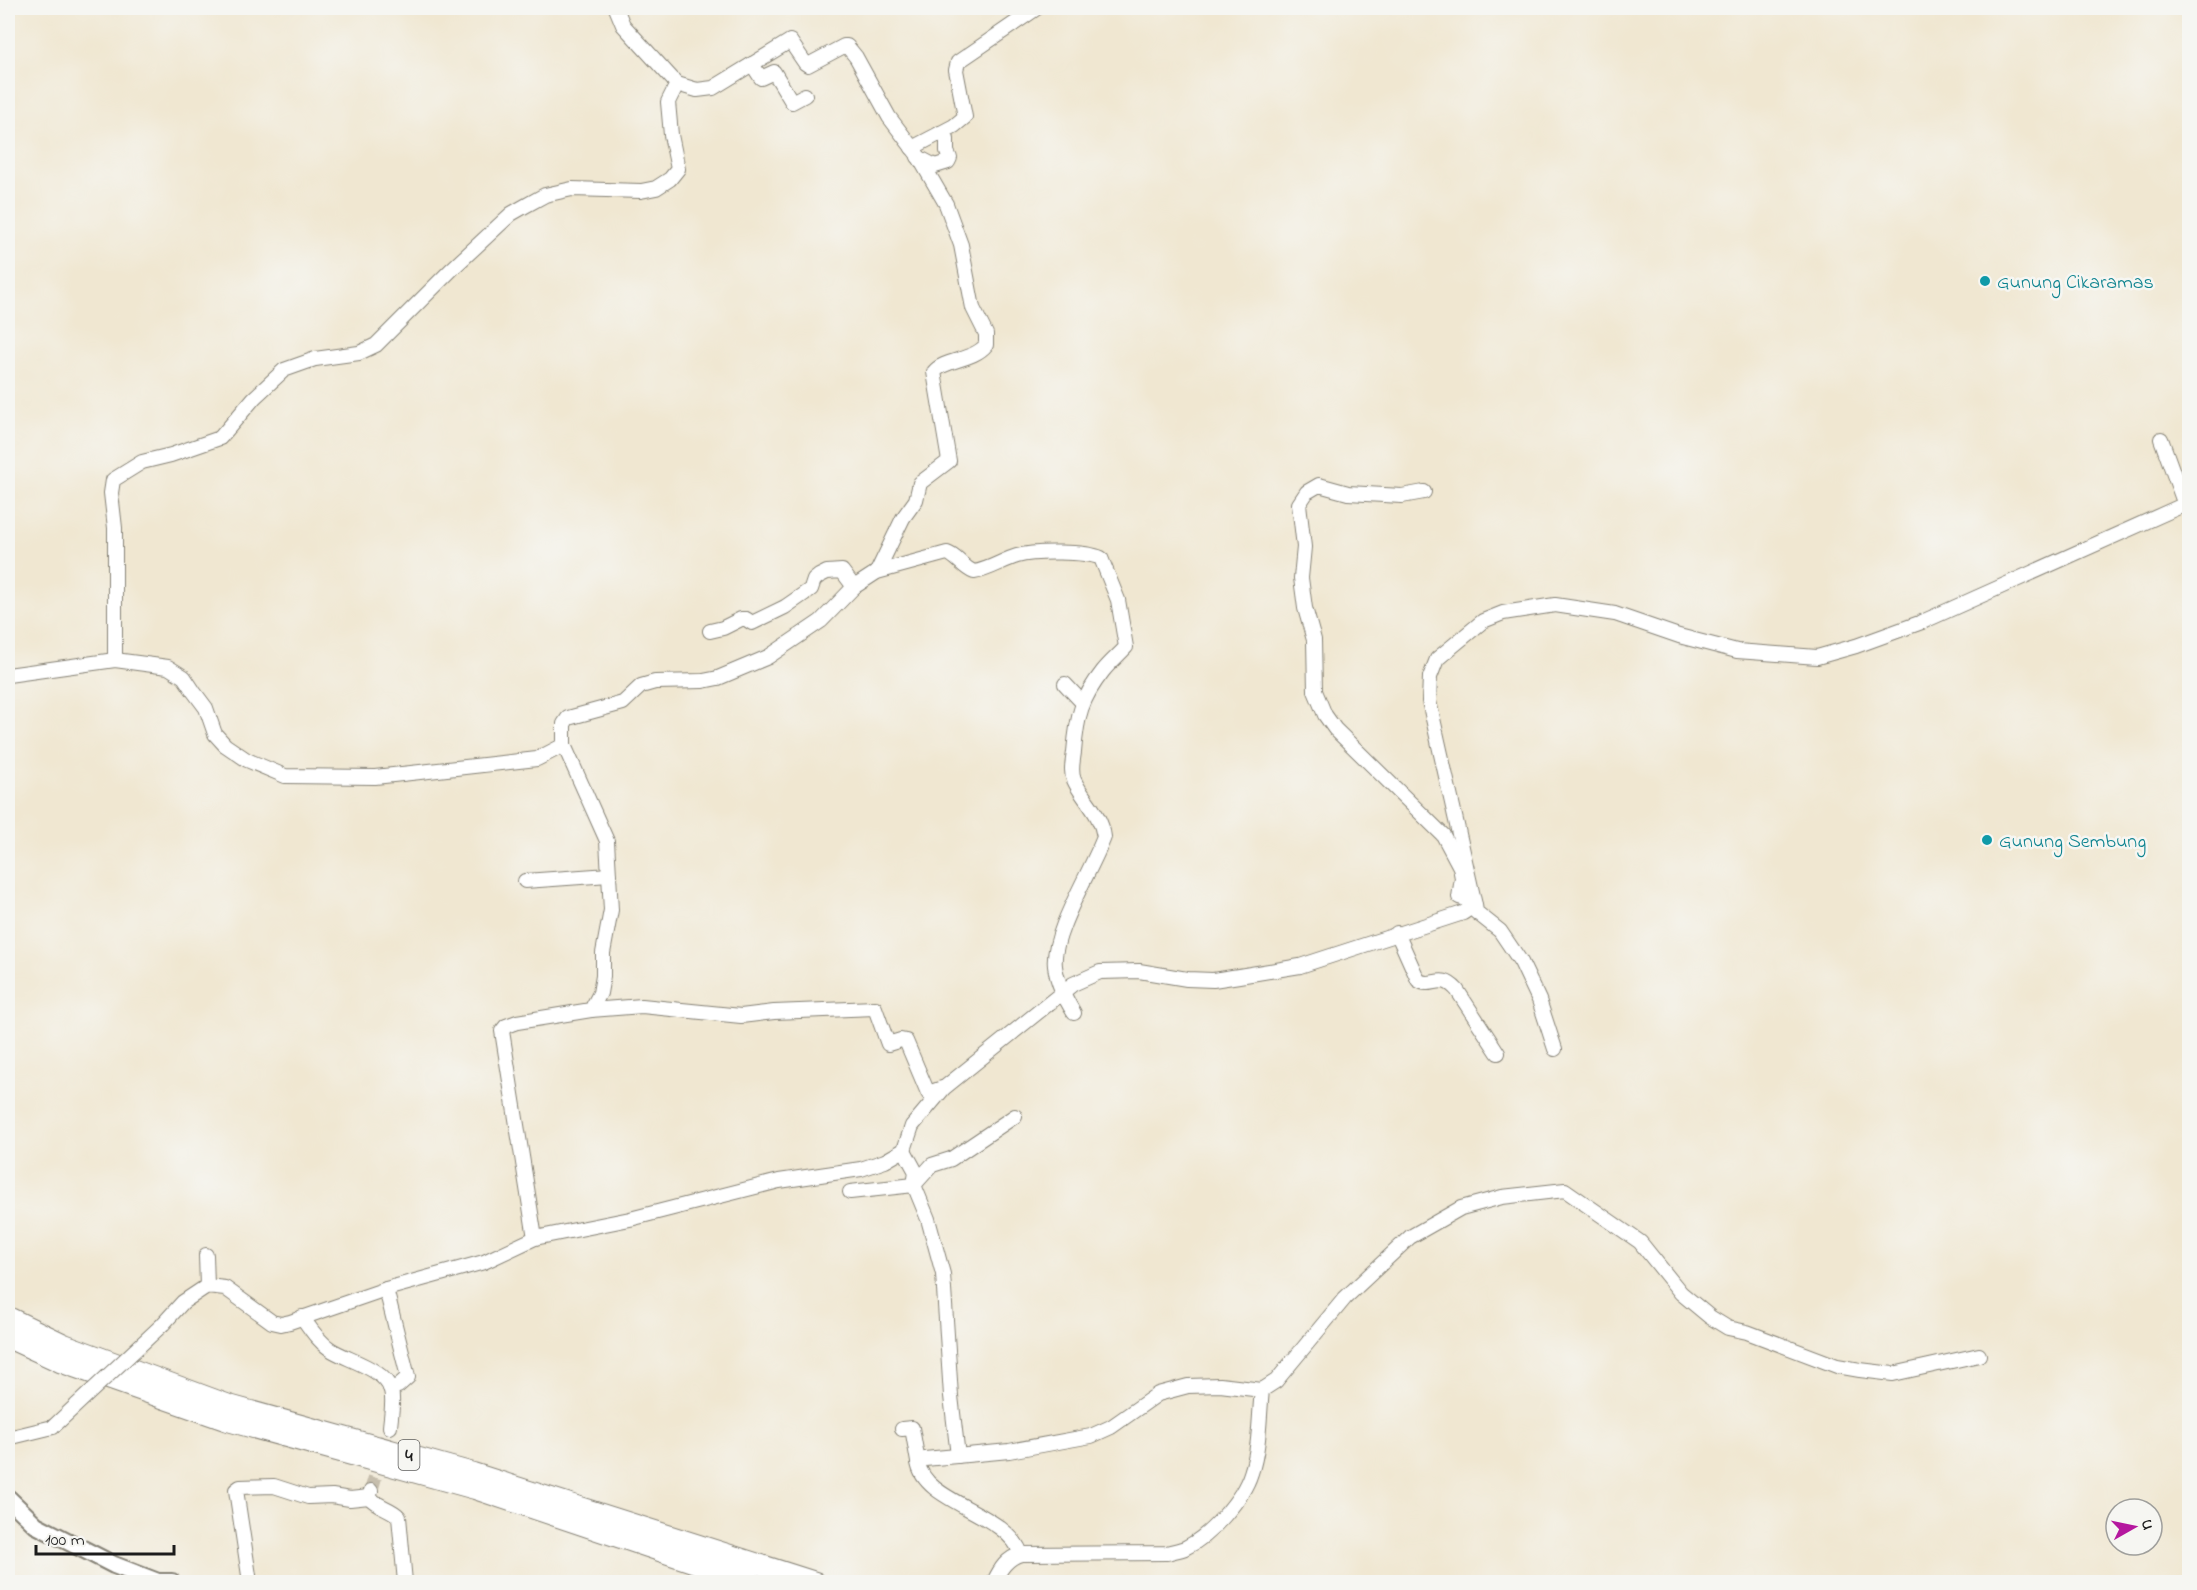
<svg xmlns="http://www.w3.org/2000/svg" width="2197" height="1590" font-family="'Indie Flower',sans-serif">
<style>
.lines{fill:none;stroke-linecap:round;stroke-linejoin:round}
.minor-tunnel{stroke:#c6bead;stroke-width:14;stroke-dasharray:14 7;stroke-linecap:butt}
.minor-casing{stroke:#868276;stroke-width:16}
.major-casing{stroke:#868276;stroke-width:20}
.highway-casing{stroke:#868276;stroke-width:22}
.minor{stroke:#fff;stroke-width:14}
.major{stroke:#fff;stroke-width:16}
.highway{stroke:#fff;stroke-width:20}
.minor-bridge-casing{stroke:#868276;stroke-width:16;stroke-linecap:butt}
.minor-bridge{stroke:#fff;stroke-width:14}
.culture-dot{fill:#0f9aa8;stroke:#f6f6f2;stroke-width:2}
.labels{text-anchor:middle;stroke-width:5;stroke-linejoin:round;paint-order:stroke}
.shield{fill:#f6f6f2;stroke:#5d5d5c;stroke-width:1.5}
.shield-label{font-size:18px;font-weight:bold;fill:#1c1c1c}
.culture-label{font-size:20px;fill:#0d838f;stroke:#f6f6f2;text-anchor:start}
</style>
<rect width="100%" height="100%" fill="#f6f6f2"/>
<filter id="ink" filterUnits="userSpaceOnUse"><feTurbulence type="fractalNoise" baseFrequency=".0167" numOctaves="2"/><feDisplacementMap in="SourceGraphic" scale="12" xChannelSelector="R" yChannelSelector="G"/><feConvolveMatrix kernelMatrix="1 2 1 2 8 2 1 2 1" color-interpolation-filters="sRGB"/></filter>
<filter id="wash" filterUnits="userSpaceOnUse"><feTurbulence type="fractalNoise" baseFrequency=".008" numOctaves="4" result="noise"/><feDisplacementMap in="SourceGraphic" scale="24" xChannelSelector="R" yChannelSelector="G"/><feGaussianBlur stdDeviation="1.35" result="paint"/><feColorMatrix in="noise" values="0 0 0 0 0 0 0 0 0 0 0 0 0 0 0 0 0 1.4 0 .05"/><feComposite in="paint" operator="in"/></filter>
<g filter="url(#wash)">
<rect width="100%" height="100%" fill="#f0e7d1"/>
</g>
<g filter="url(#ink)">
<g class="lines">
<polyline class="minor-tunnel" points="371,1491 390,1427"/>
<g class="minor-casing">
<g id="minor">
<polyline points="752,64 761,78 774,72 792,102 805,95"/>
<path d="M677 84 697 90 713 88 790 41 805 63 808 65 844 46H847L856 57 889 117 917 154 946 204 961 245 973 308 986 334V345C973 361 944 359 934 372L949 461 920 483 916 500 903 518 877 572"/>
<polyline points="912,148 954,126 965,117 956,70 958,62 1037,8"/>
<polyline points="918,157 935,166 948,162 950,158 947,152 947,139 940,133"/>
<polyline points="2161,439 2185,505"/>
<polyline points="1424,492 1402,496 1348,493 1319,485 1307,492 1299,504 1304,547 1301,578 1305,608 1314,640 1315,691 1325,715 1335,729 1443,835 1460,867 1462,878 1459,897 1470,900 1475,905 1476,912 1500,931 1521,962 1539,1000 1555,1049"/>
<polyline points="710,631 723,628 741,619 746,619 752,623 785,607 811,589 814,580 819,576 827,572 842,571 854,587"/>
<polyline points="115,660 115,528 111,493 113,480 142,462 171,455 220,438 254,398 284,370 315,359 359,353 376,345 453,268 511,214 525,206 545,195 572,189 641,191 656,188 670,179 678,169 671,135 668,102 677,84 623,25 616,8"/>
<polyline points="8,675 115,660 168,667 184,677 194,692 206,708 215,734 225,745 247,760 285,776 375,777 537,759 564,745 607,841 611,910 603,953 603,976 600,993 591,1010 517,1022 506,1026 502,1031 535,1238"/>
<polyline points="1065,684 1082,702"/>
<path d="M564 745V724L568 718 623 703 641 686 655 682 703 681 718 678 768 657 821 621 854 587 877 572 947 553C957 556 963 568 974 572 989 570 1003 560 1017 556 1034 551 1086 551 1101 558L1118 600 1126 647C1119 655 1110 662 1103 671 1081 699 1077 716 1074 752 1073 761 1070 771 1074 780 1083 800 1101 813 1104 837 1092 870 1051 934 1055 966 1057 983 1065 998 1074 1013"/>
<polyline points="525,881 609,875"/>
<path d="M1397 933 1418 980C1433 990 1440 971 1457 990L1498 1053"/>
<polyline points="591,1010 642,1006 741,1016 774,1012 875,1008 888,1044 901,1040 906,1041 928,1093 942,1088"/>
<polyline points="904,1150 916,1172 914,1185 928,1219 943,1274 951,1396 958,1456"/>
<polyline points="850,1192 914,1185 932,1165 951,1159 1015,1116"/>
<polyline points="206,1255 207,1286"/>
<polyline points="386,1289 408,1377 398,1386 390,1388"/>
<path d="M302 1317C310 1328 318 1341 330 1349 346 1360 384 1368 391 1390 394 1401 391 1415 390 1427"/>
<polyline points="163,1324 183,1302 207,1286 225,1288 272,1322 281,1324 290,1322 386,1289 484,1262 535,1238 630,1219 779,1181 861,1169 885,1161 904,1150 912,1126 944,1088 1073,984 1100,972 1139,971 1187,979 1213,980 1239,976 1300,966 1463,913 1475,905 1429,701 1430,677 1437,659 1483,621 1503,613 1555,605 1615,614 1679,636 1737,651 1817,657 1856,646 1922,622 2190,502"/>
<polyline points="902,1429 912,1428 918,1462"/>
<polyline points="8,1438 53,1427"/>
<path d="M371 1491 369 1497C379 1508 391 1508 399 1517L405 1582"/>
<path d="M1021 1554C1007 1512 923 1503 918 1462L925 1459 1009 1451 1091 1436 1111 1427 1158 1394 1188 1386 1220 1385 1262 1390"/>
<polyline points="250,1582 236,1490 240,1487 274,1486 308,1497 332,1496 350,1499 369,1497"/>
<path d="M994 1582C1000 1569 1007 1558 1021 1554L1167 1553C1173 1551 1180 1550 1185 1548 1210 1536 1243 1499 1251 1473 1260 1447 1259 1417 1262 1390L1276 1381 1345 1298 1410 1237 1461 1208 1502 1197 1565 1190 1640 1242 1681 1293 1710 1317 1728 1328 1747 1332 1837 1366 1860 1370 1893 1374 1979 1355"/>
</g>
</g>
<g class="major-casing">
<polyline id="major" points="8,1498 36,1525 114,1565 158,1582 172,1582"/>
</g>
<g class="highway-casing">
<g id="highway">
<polyline points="8,1317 64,1344 229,1405 473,1473 815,1582"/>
<polyline points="8,1338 60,1362 228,1421 475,1489 752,1582"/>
</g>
</g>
<use href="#minor" class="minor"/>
<use href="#major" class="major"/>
<use href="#highway" class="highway"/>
<g class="minor-bridge-casing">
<polyline id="minor-bridge" points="53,1427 163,1324"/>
</g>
<use href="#minor-bridge" class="minor-bridge"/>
</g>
</g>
<g class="culture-dot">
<circle cx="1985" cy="281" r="6"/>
<circle cx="1987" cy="840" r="6"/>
</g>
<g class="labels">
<rect class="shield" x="398.5" y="1440" width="21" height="30" rx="4.5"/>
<g class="shield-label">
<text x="409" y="1461">4</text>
</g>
<g class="culture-label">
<text x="1997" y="288">Gunung Cikaramas</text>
<text x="1999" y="847">Gunung Sembung</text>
</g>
</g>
<rect width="2197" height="1590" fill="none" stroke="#f6f6f2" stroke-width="30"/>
<g transform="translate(2134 1527) rotate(81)"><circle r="28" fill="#f6f6f2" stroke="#9f9f9c" stroke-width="1.5"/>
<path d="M0-4.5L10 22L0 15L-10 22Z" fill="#b5179e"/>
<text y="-9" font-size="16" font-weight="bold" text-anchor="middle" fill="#1c1c1c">U</text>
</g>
<path d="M36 1545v9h138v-9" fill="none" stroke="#1c1c1c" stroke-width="3"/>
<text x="45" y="1545" font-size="18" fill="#1c1c1c" stroke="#f6f6f2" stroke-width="4.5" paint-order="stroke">100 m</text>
</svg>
